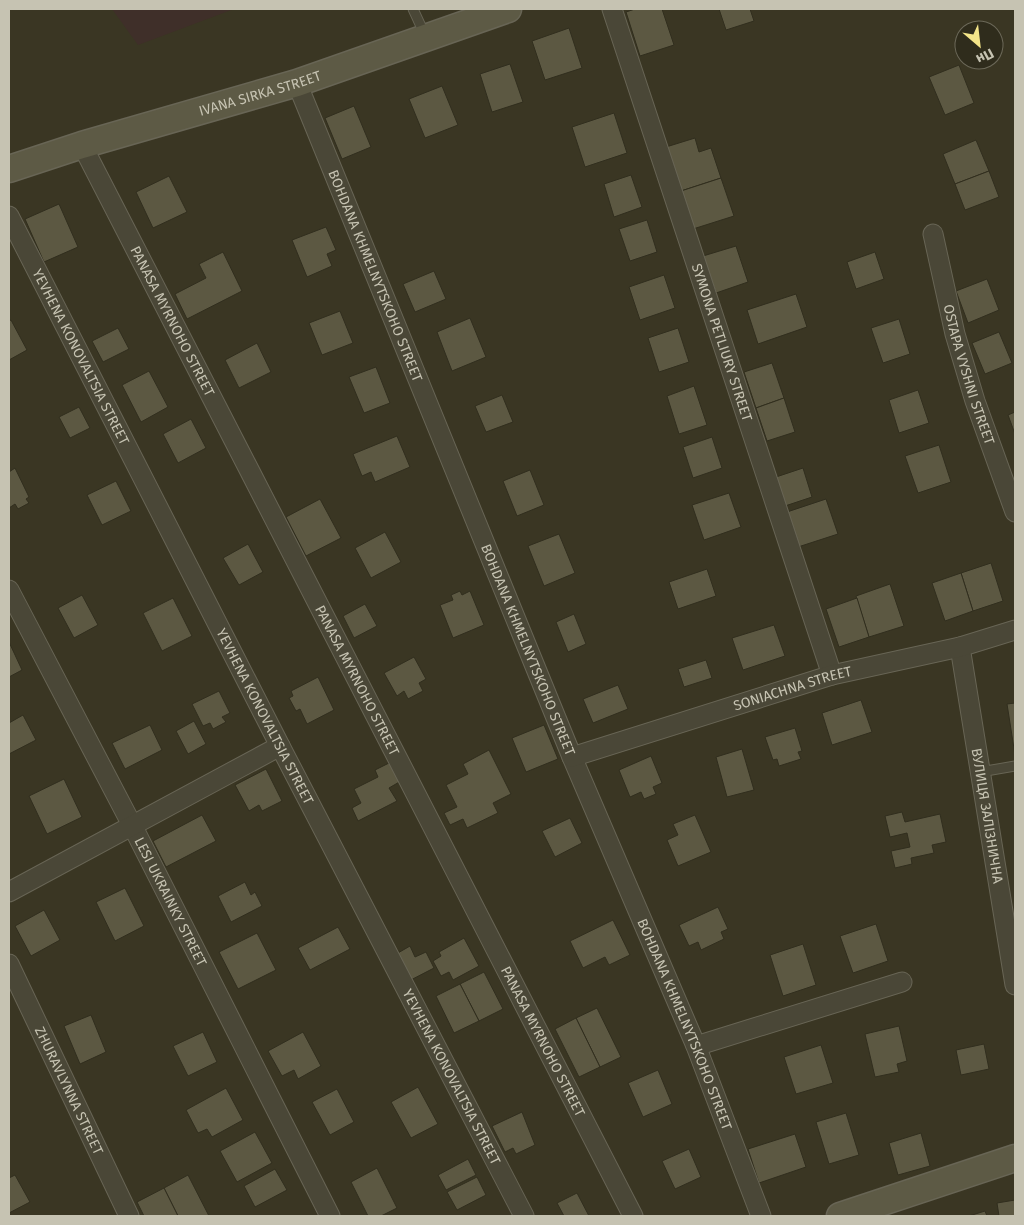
<svg xmlns="http://www.w3.org/2000/svg" width="1024" height="1225" font-family="'Fira Sans',sans-serif">
<style>
.green{fill:#3f2f29}
.building{fill:#5c5842;stroke:#312e1e}
.lines{fill:none;stroke-linecap:round;stroke-linejoin:round}
.lane-casing{stroke:#686555;stroke-width:11}
.street-casing{stroke:#686555;stroke-width:21}
.secondary-casing{stroke:#686555;stroke-width:29}
.lane{stroke:#4a4737;stroke-width:9}
.street{stroke:#4a4737;stroke-width:19}
.secondary{stroke:#5d5a45;stroke-width:26}
.labels{text-anchor:middle;stroke-width:4;stroke-linejoin:round;paint-order:stroke}
.street-label{font-size:14px;fill:#c6c3b2;stroke:#2f2c1c}
</style>
<rect width="100%" height="100%" fill="#3a3623"/>
<polygon class="green" points="112,9 234,9 138,45"/>
<g class="building">
<polygon points="635,9 662,9 674,45 640,56 626,12"/>
<polygon points="719,9 750,9 754,21 726,30"/>
<polygon points="569,28 582,68 545,80 532,41"/>
<polygon points="510,64 523,102 492,112 480,74"/>
<polygon points="959,65 974,103 945,115 929,77"/>
<polygon points="442,86 458,125 425,138 409,99"/>
<polygon points="354,106 371,147 342,159 325,118"/>
<polygon points="614,113 627,153 585,167 572,127"/>
<polygon points="695,138 699,152 711,148 721,178 681,191 666,147"/>
<polygon points="976,140 989,171 955,184 943,154"/>
<polygon points="989,171 999,197 965,210 955,184"/>
<polygon points="631,175 642,207 614,217 604,184"/>
<polygon points="169,176 187,212 153,228 136,192"/>
<polygon points="721,178 734,216 693,229 681,191"/>
<polygon points="59,204 78,247 44,262 25,219"/>
<polygon points="647,220 657,252 630,261 619,229"/>
<polygon points="326,227 336,250 327,254 332,266 307,277 292,240"/>
<polygon points="736,246 748,282 716,293 703,256"/>
<polygon points="223,252 242,291 187,319 175,294 206,278 199,264"/>
<polygon points="875,252 884,279 856,289 847,262"/>
<polygon points="434,271 446,299 415,312 403,284"/>
<polygon points="664,275 675,308 640,320 629,287"/>
<polygon points="987,279 999,310 968,323 956,291"/>
<polygon points="796,294 807,327 758,344 747,310"/>
<polygon points="340,311 353,343 322,355 309,323"/>
<polygon points="470,318 486,357 452,371 437,332"/>
<polygon points="899,319 910,354 883,363 871,328"/>
<polygon points="11,320 27,350 9,360 9,321"/>
<polygon points="118,328 129,349 103,362 92,341"/>
<polygon points="678,328 689,362 659,372 648,338"/>
<polygon points="999,332 1012,363 985,374 972,343"/>
<polygon points="257,343 271,372 239,388 225,360"/>
<polygon points="772,363 784,398 756,408 744,372"/>
<polygon points="376,367 390,403 364,413 349,377"/>
<polygon points="149,371 168,407 141,422 122,385"/>
<polygon points="694,386 707,425 679,434 667,396"/>
<polygon points="918,390 929,423 899,433 889,400"/>
<polygon points="502,395 513,422 486,432 475,406"/>
<polygon points="784,398 795,432 767,441 756,408"/>
<polygon points="79,407 90,428 70,438 59,417"/>
<polygon points="1015,412 1015,434 1008,415"/>
<polygon points="191,419 206,448 178,463 163,434"/>
<polygon points="397,436 410,467 375,482 371,472 362,476 353,454"/>
<polygon points="712,437 722,468 693,478 683,447"/>
<polygon points="939,445 951,482 918,493 905,456"/>
<polygon points="15,468 29,497 26,499 29,503 18,509 15,504 9,508 9,472"/>
<polygon points="803,468 812,497 785,506 776,477"/>
<polygon points="530,470 544,505 517,516 503,481"/>
<polygon points="116,481 131,511 102,525 87,495"/>
<polygon points="729,493 741,527 704,540 692,505"/>
<polygon points="320,499 341,538 306,556 286,517"/>
<polygon points="826,499 838,534 798,547 787,512"/>
<polygon points="385,532 401,562 371,578 355,548"/>
<polygon points="559,534 575,573 544,586 528,546"/>
<polygon points="248,544 263,572 239,585 223,558"/>
<polygon points="991,563 1003,601 973,611 961,573"/>
<polygon points="707,569 716,596 678,609 669,582"/>
<polygon points="961,573 973,611 945,621 932,583"/>
<polygon points="890,584 904,626 869,637 856,596"/>
<polygon points="460,591 462,595 470,591 484,625 453,638 440,605 453,600 451,595"/>
<polygon points="82,595 98,625 74,638 58,608"/>
<polygon points="173,598 192,636 162,651 143,613"/>
<polygon points="857,598 869,637 839,647 826,609"/>
<polygon points="365,604 377,626 354,638 343,616"/>
<polygon points="574,614 586,644 568,652 556,622"/>
<polygon points="774,625 785,656 743,670 732,638"/>
<polygon points="9,642 22,670 9,677"/>
<polygon points="414,657 426,679 419,683 423,691 408,699 404,691 397,696 384,673"/>
<polygon points="706,660 712,678 684,687 678,669"/>
<polygon points="318,677 334,710 307,724 300,709 296,711 289,698 293,696 291,691"/>
<polygon points="618,685 628,709 593,723 583,699"/>
<polygon points="219,691 230,713 222,717 226,722 213,729 210,723 203,726 192,704"/>
<polygon points="861,700 872,732 832,745 822,713"/>
<polygon points="1015,703 1015,755 1007,704"/>
<polygon points="23,715 36,740 9,754 9,723"/>
<polygon points="194,721 206,744 188,754 176,731"/>
<polygon points="150,725 162,750 125,769 112,743"/>
<polygon points="544,725 558,759 526,772 512,738"/>
<polygon points="795,728 802,751 798,752 801,759 779,766 777,759 773,760 765,737"/>
<polygon points="742,749 754,790 727,797 716,757"/>
<polygon points="489,750 511,794 493,803 498,813 467,828 463,819 450,825 444,813 457,807 446,785 468,774 463,764"/>
<polygon points="651,756 662,783 653,787 656,794 644,799 641,792 630,797 619,770"/>
<polygon points="391,762 401,781 389,788 397,801 358,821 352,808 361,803 354,789 378,777 375,770"/>
<polygon points="266,769 282,801 262,811 259,805 249,811 235,785"/>
<polygon points="64,779 82,817 47,834 29,796"/>
<polygon points="902,812 905,822 940,814 946,842 932,845 934,853 911,858 912,864 895,868 891,851 910,847 907,833 890,837 885,816"/>
<polygon points="202,815 216,841 166,867 153,841"/>
<polygon points="695,815 711,852 678,866 667,840 678,835 673,824"/>
<polygon points="570,818 582,843 555,857 542,831"/>
<polygon points="245,882 251,895 255,892 262,906 231,922 218,896"/>
<polygon points="125,888 144,926 115,941 96,902"/>
<polygon points="718,907 728,929 721,932 724,939 701,950 698,942 689,946 679,925"/>
<polygon points="44,910 60,940 31,956 15,926"/>
<polygon points="613,920 630,955 609,965 605,957 583,968 570,941"/>
<polygon points="876,924 888,961 853,973 840,936"/>
<polygon points="338,927 350,949 310,970 298,948"/>
<polygon points="257,933 276,970 238,989 219,952"/>
<polygon points="464,938 479,966 453,980 449,972 441,976 433,961 441,956 439,952"/>
<polygon points="803,944 816,985 783,996 770,955"/>
<polygon points="410,946 415,957 426,952 434,968 405,983 391,957"/>
<polygon points="484,972 503,1009 479,1021 460,984"/>
<polygon points="460,984 479,1021 454,1033 436,996"/>
<polygon points="597,1008 621,1057 600,1067 576,1018"/>
<polygon points="91,1015 106,1052 80,1064 64,1026"/>
<polygon points="576,1018 600,1067 579,1077 555,1029"/>
<polygon points="899,1026 907,1061 897,1064 899,1072 875,1077 865,1034"/>
<polygon points="203,1032 217,1062 188,1076 173,1046"/>
<polygon points="303,1032 321,1066 298,1079 294,1070 282,1076 268,1051"/>
<polygon points="984,1044 989,1069 961,1075 956,1050"/>
<polygon points="821,1045 833,1083 796,1094 784,1057"/>
<polygon points="658,1070 672,1104 643,1117 628,1083"/>
<polygon points="418,1087 438,1124 411,1138 391,1102"/>
<polygon points="226,1088 243,1120 212,1137 207,1129 198,1133 186,1110"/>
<polygon points="337,1089 354,1122 330,1135 312,1102"/>
<polygon points="522,1112 535,1145 516,1154 513,1148 505,1152 492,1126"/>
<polygon points="846,1113 859,1155 829,1164 816,1122"/>
<polygon points="255,1132 272,1163 237,1182 220,1151"/>
<polygon points="921,1133 930,1166 898,1175 889,1143"/>
<polygon points="795,1134 806,1167 759,1183 748,1149"/>
<polygon points="689,1149 701,1177 675,1189 662,1161"/>
<polygon points="468,1159 476,1175 446,1190 438,1175"/>
<polygon points="377,1168 397,1208 381,1216 368,1216 351,1182"/>
<polygon points="275,1169 287,1190 255,1207 244,1186"/>
<polygon points="15,1175 30,1202 9,1213 9,1178"/>
<polygon points="188,1175 209,1216 178,1216 164,1188"/>
<polygon points="477,1177 486,1195 457,1210 447,1192"/>
<polygon points="164,1188 178,1216 144,1216 137,1202"/>
<polygon points="577,1193 589,1216 564,1216 557,1203"/>
<polygon points="1015,1200 1015,1216 999,1216 997,1203"/>
<polygon points="985,1211 987,1216 969,1216"/>
</g>
<g class="lines">
<g class="lane-casing">
<g id="lane">
<polyline points="413,9 425,35"/>
<polyline points="980,772 1015,766"/>
</g>
</g>
<g class="street-casing">
<g id="street">
<path id="s1" d="M612 9 832 675"/>
<path id="s2" d="M297 83 572 757 696 1046 761 1216"/>
<path id="s3" d="M82 145 633 1216"/>
<path id="s4" d="M9 216 280 746 524 1216"/>
<path id="s5" d="M933 234 955 334 975 401 1015 512"/>
<path id="s6" d="M9 590 133 827 330 1216"/>
<path id="s7" d="M960 647 1015 985"/>
<path id="s8" d="M572 757 832 675 960 647 1015 630"/>
<polyline points="9,892 280,746"/>
<path id="s9" d="M9 964 129 1216"/>
<polyline points="696,1046 902,982"/>
</g>
</g>
<g class="secondary-casing">
<g id="secondary">
<path id="s10" d="M9 169 82 145 297 83 508 9"/>
<polyline points="840,1216 1015,1158"/>
</g>
</g>
<use href="#lane" class="lane"/>
<use href="#street" class="street"/>
<use href="#secondary" class="secondary"/>
</g>
<g class="labels">
<g class="street-label">
<text dy="5" stroke="none"><textPath href="#s10" startOffset="262">IVANA SIRKA STREET</textPath></text>
<text dy="5" stroke="none"><textPath href="#s2" startOffset="208">BOHDANA KHMELNYTSKOHO STREET</textPath></text>
<text dy="5" stroke="none"><textPath href="#s3" startOffset="198">PANASA MYRNOHO STREET</textPath></text>
<text dy="5" stroke="none"><textPath href="#s1" startOffset="351">SYMONA PETLIURY STREET</textPath></text>
<text dy="5" stroke="none"><textPath href="#s4" startOffset="158">YEVHENA KONOVALTSIA STREET</textPath></text>
<text dy="5" stroke="none"><textPath href="#s5" startOffset="145">OSTAPA VYSHNI STREET</textPath></text>
<text dy="5" stroke="none"><textPath href="#s2" startOffset="612">BOHDANA KHMELNYTSKOHO STREET</textPath></text>
<text dy="5" stroke="none"><textPath href="#s3" startOffset="602">PANASA MYRNOHO STREET</textPath></text>
<text dy="5" stroke="none"><textPath href="#s8" startOffset="231">SONIACHNA STREET</textPath></text>
<text dy="5" stroke="none"><textPath href="#s4" startOffset="562">YEVHENA KONOVALTSIA STREET</textPath></text>
<text dy="5" stroke="none"><textPath href="#s7" startOffset="171">ВУЛИЦЯ ЗАЛІЗНИЧНА</textPath></text>
<text dy="5" stroke="none"><textPath href="#s6" startOffset="351">LESI UKRAINKY STREET</textPath></text>
<text dy="5" stroke="none"><textPath href="#s2" startOffset="1018">BOHDANA KHMELNYTSKOHO STREET</textPath></text>
<text dy="5" stroke="none"><textPath href="#s3" startOffset="1008">PANASA MYRNOHO STREET</textPath></text>
<text dy="5" stroke="none"><textPath href="#s4" startOffset="968">YEVHENA KONOVALTSIA STREET</textPath></text>
<text dy="5" stroke="none"><textPath href="#s9" startOffset="140">ZHURAVLYNNA STREET</textPath></text>
</g>
</g>
<rect width="1024" height="1225" fill="none" stroke="#c6c3b2" stroke-width="20"/>
<g transform="translate(979 45) rotate(152)"><circle r="24" fill="#2f2c1c" stroke="#6b6858"/>
<path d="M0-4L9 19L0 12L-9 19Z" fill="#f4e589"/>
<text y="-8" font-size="14" font-weight="bold" text-anchor="middle" fill="#c6c3b2">Пн</text>
</g>
</svg>
